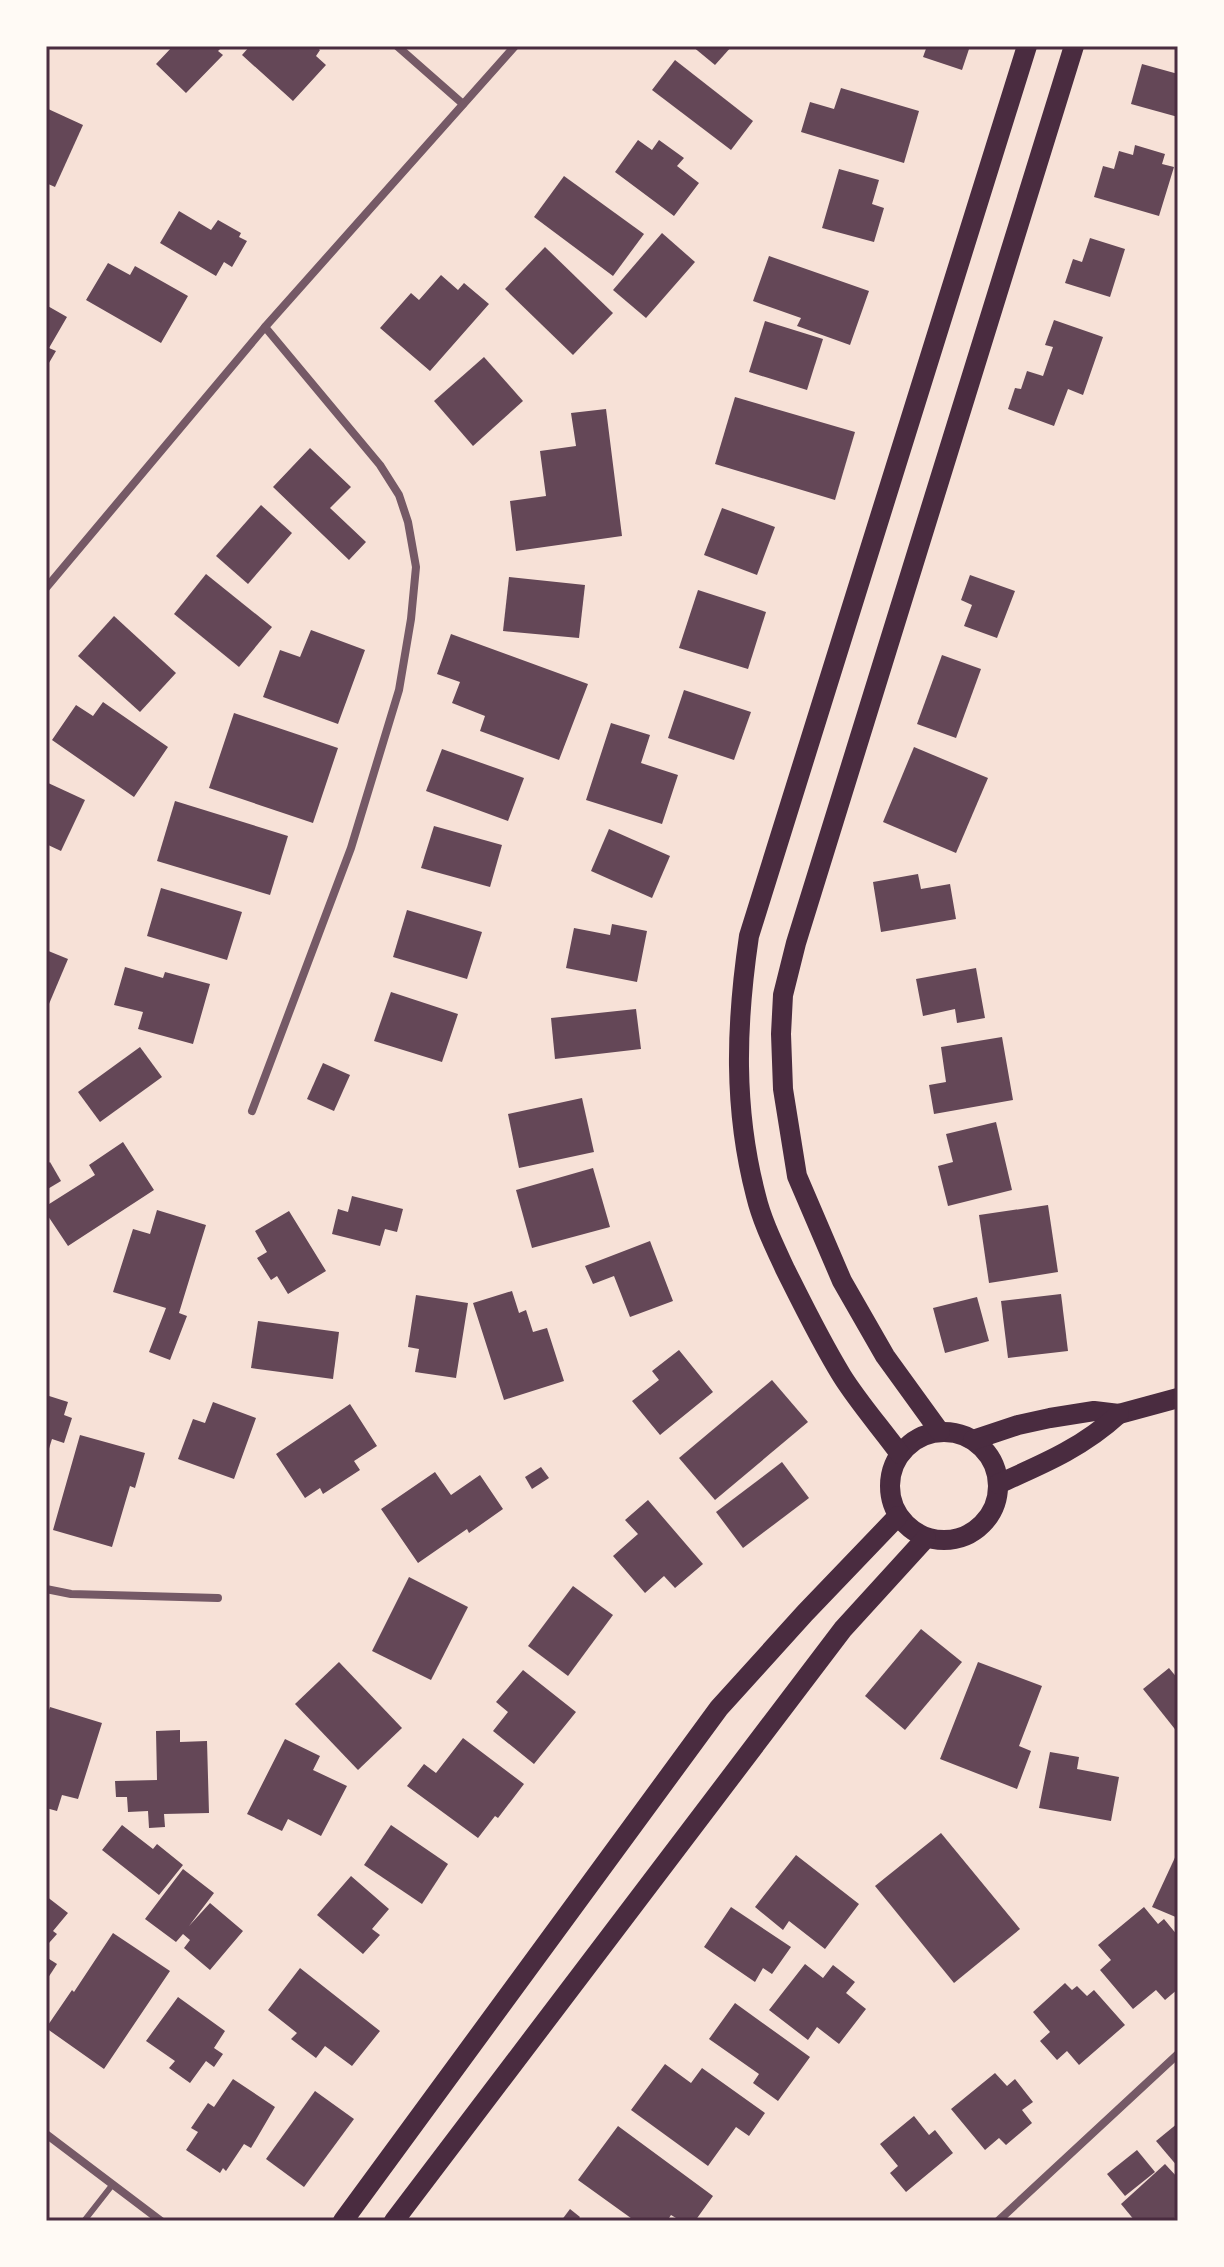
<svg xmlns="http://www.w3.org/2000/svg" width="1224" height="2267" font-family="'Zilla Slab',serif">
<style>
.building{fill:#644757}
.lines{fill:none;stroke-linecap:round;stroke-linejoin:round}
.service{stroke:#755966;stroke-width:6}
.minor{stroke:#755966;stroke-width:8}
.primary{stroke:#4a2c40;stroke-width:20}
.neatline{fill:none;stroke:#4a2c40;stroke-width:3}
</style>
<rect width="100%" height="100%" fill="#f7e1d7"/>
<g class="building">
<polygon points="173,46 223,46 218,51 223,55 186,93 156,64"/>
<polygon points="250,46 315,46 320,50 316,56 326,65 293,101 242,55"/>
<polygon points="692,46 732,46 715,65"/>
<polygon points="927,46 970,46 962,70 923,57"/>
<polygon points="675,60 753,121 731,150 652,90"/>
<polygon points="1142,64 1178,74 1178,117 1131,104"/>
<polygon points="841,88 919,111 904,163 801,132 810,102 834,109"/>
<polygon points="46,108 83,125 55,187 46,183"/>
<polygon points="638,140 652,150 659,140 684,158 677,166 699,183 674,216 615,172"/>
<polygon points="1135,145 1165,154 1162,164 1174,167 1159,216 1094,197 1103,166 1114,169 1119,151 1133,155"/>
<polygon points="839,169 879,180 872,204 884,208 874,242 822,228"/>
<polygon points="564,176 644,234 613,276 534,217"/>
<polygon points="179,211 211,230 218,220 241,233 239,237 247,241 232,267 224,262 216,276 160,243"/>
<polygon points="662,233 695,262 646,318 613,290"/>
<polygon points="1090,238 1125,249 1110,297 1065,283 1073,259 1082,262"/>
<polygon points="545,247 613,313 573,355 505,289"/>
<polygon points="769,256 869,291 850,345 797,326 801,318 753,301"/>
<polygon points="108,263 130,275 135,266 188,296 161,343 86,300"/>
<polygon points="441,275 458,290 464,283 489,304 430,371 380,328 411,293 419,300"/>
<polygon points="46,305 67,317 49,348 56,351 46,368"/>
<polygon points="1054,320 1103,337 1083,395 1068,389 1054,426 1008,409 1015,388 1021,389 1027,371 1043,376 1053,347 1045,345"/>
<polygon points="765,321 823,339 807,390 749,372"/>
<polygon points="484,357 523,401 473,446 434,401"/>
<polygon points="735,397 855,432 835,500 715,464"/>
<polygon points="606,409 622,536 516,551 510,501 546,496 540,451 576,446 571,413"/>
<polygon points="310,448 351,487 330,508 366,542 349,560 273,487"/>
<polygon points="261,505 292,533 248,584 216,556"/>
<polygon points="722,508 775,527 757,575 704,555"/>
<polygon points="206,574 272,627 239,667 174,614"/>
<polygon points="970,575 1015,591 997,638 964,626 972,605 961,600"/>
<polygon points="509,577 585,585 579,638 503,631"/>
<polygon points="698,590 766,612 748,669 679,648"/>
<polygon points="114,616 176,673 140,712 78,656"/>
<polygon points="311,630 365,650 338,724 263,697 280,650 300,657"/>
<polygon points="451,634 588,684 559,760 480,731 485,716 452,703 460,682 437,674"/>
<polygon points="942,655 981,669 956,738 917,724"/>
<polygon points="684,690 751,712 734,760 668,738"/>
<polygon points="103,702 168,747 134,797 52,740 76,705 93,716"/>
<polygon points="234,713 338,748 313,823 209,788"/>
<polygon points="611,723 650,735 641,763 678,775 662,824 586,800"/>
<polygon points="914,747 988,778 956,853 883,822"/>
<polygon points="442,749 524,778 508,821 426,791"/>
<polygon points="46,782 85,800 61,851 46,844"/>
<polygon points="175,801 288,836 270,895 157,861"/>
<polygon points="434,826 502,845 490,887 421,868"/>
<polygon points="609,829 670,856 652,898 591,871"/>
<polygon points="918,874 921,889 950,884 956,919 881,932 873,882"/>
<polygon points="161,888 242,912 227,960 147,936"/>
<polygon points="407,910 482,932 467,979 393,957"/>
<polygon points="612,924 647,931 637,982 566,968 574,928 610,935"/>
<polygon points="46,950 68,959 46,1011"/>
<polygon points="125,967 163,978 165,972 210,984 193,1044 138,1029 143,1012 114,1005"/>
<polygon points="976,968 985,1018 957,1023 955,1009 923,1016 916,979"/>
<polygon points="391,992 458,1014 442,1062 374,1041"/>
<polygon points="636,1009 641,1049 555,1059 551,1018"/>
<polygon points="1002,1037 1013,1100 934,1114 929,1085 946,1082 941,1047"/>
<polygon points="140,1047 162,1077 100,1122 78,1092"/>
<polygon points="323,1063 350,1075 334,1111 307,1099"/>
<polygon points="582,1098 594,1152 519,1168 508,1114"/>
<polygon points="996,1122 1012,1190 948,1206 938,1166 953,1162 946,1134"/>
<polygon points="123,1142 154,1190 68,1246 46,1213 46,1206 95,1175 89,1165"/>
<polygon points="50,1162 61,1181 46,1190 46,1165"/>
<polygon points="593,1168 610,1227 532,1248 516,1190"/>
<polygon points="352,1196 403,1209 397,1232 385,1229 380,1246 332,1234 338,1209 348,1212"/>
<polygon points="1048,1205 1058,1272 989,1283 979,1215"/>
<polygon points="157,1210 206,1225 179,1313 187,1316 170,1360 149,1352 166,1308 113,1292 133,1229 150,1234"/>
<polygon points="289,1211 326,1271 288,1294 277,1276 271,1280 257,1258 267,1252 255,1231"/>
<polygon points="650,1241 673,1301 630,1317 614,1276 593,1284 585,1266"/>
<polygon points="512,1291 519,1313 526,1310 533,1332 547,1328 564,1381 504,1400 473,1303"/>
<polygon points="1061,1294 1068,1351 1008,1358 1001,1301"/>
<polygon points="416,1295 468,1303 456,1378 415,1372 419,1349 408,1347"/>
<polygon points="977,1297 989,1341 945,1353 933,1308"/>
<polygon points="258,1321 339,1332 333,1379 251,1368"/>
<polygon points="679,1350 713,1392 660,1435 632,1401 659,1380 652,1371"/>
<polygon points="772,1380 808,1422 715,1500 679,1458"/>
<polygon points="46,1395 68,1402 64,1415 72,1418 64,1443 52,1439 47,1455"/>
<polygon points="213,1402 256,1418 234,1479 178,1459 193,1419 205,1423"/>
<polygon points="350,1404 377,1446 354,1461 360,1470 323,1494 320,1488 305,1498 276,1454"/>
<polygon points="80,1435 145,1453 135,1488 130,1486 112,1547 53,1530"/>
<polygon points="782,1462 809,1498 743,1548 716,1512"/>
<polygon points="541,1467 549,1478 532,1489 525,1477"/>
<polygon points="435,1472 451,1495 480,1475 503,1509 469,1533 467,1529 418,1563 381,1509"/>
<polygon points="648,1500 703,1564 675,1588 664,1576 645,1593 613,1556 638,1534 625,1520"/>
<polygon points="409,1577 468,1607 431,1680 372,1651"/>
<polygon points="573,1586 613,1615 568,1676 528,1646"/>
<polygon points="921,1629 962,1662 905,1730 865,1696"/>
<polygon points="339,1662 402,1728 358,1770 295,1704"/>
<polygon points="978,1662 1042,1686 1019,1746 1031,1751 1017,1789 940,1759"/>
<polygon points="1169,1668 1178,1679 1178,1733 1143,1689"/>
<polygon points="523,1670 576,1712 534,1764 493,1731 508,1712 496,1702"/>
<polygon points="50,1707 102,1723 78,1799 62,1795 57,1811 46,1808 46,1720"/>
<polygon points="180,1730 180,1742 207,1741 209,1813 164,1814 165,1827 149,1828 148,1811 128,1812 127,1797 116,1797 115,1781 157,1780 156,1731"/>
<polygon points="463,1738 524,1784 498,1818 495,1816 478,1838 407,1786 424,1764 436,1773"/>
<polygon points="285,1739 320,1756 313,1770 347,1786 321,1836 288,1819 282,1831 247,1814"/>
<polygon points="1050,1752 1079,1757 1077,1769 1119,1777 1111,1821 1039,1808"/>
<polygon points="122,1825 153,1849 157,1844 183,1865 159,1895 102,1850"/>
<polygon points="391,1825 448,1864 422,1904 364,1865"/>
<polygon points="941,1833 1020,1929 954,1983 875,1886"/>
<polygon points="1178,1851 1178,1918 1152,1907"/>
<polygon points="796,1855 859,1904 825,1949 789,1921 783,1930 755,1907"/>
<polygon points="183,1869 214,1893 189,1926 210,1903 243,1931 210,1970 184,1948 190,1940 183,1934 176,1942 145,1919"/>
<polygon points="351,1876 389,1909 372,1929 380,1935 363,1954 317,1915"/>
<polygon points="46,1896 68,1913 53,1931 57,1934 49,1943 46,1940"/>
<polygon points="731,1907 791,1947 772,1974 763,1968 755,1982 704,1947"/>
<polygon points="1144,1907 1158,1924 1164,1919 1178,1936 1178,1989 1165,2000 1156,1990 1133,2009 1100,1970 1111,1960 1098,1945"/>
<polygon points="113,1933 170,1971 104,2069 46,2028 72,1990 74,1992"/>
<polygon points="46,1957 57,1964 46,1981"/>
<polygon points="805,1964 823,1978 833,1965 855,1982 846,1993 866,2009 839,2044 817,2027 808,2040 769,2010"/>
<polygon points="300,1968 380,2031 352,2066 325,2046 316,2058 291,2039 297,2033 268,2010"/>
<polygon points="1065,1983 1072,1990 1077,1986 1087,1996 1094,1990 1125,2025 1079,2065 1067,2051 1057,2060 1040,2041 1050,2032 1033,2012"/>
<polygon points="178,1997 225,2031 214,2048 223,2054 214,2067 206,2061 190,2083 169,2068 175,2061 146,2041"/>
<polygon points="735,2003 810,2057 778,2101 753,2083 759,2074 709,2039"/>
<polygon points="665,2064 691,2083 702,2068 765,2113 749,2136 736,2127 708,2166 631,2110"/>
<polygon points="995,2073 1007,2086 1015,2079 1033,2102 1022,2110 1032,2123 1006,2145 999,2138 985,2150 951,2109"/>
<polygon points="233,2079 275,2107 251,2148 244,2144 226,2171 223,2168 220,2173 186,2150 198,2132 191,2128 208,2103 214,2107"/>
<polygon points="315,2091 354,2119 304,2187 266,2159"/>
<polygon points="914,2116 929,2135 935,2130 953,2153 906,2192 890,2173 898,2166 880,2144"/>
<polygon points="1178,2123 1178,2167 1156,2141"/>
<polygon points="618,2126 713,2196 695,2221 681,2221 671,2215 667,2221 635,2221 578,2180"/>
<polygon points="1137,2150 1155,2172 1125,2196 1107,2174"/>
<polygon points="1165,2164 1178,2178 1178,2215 1171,2221 1135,2221 1121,2204"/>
<polygon points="570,2209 580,2217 577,2221 561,2221"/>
</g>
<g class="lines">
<polyline class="service" points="84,2221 113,2184"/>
<g class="minor">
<polyline points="397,46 463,104"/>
<polyline points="46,588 265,327 515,46"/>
<polyline points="252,1111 351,848 399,690 411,619 416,567 408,522 399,495 380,465 265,327"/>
<polyline points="46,1589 71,1594 218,1598"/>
<polyline points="46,2134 161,2221"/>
<polyline points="998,2221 1178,2054"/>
</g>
<g class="primary">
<circle cx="944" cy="1486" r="54"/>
<polyline points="940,1432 885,1356 842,1281 797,1176 783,1089 781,1034 783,995 796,943 1074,46"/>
<polyline points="973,1440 1018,1425 1050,1418 1094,1411 1119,1414 1178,1398"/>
<path d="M900 1454C881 1428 859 1403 842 1376 821 1342 803 1305 785 1269 774 1245 762 1221 756 1196 733 1108 736 1024 749 936L1027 46"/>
<path d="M998 1484C1043 1464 1082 1448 1119 1414"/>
<polyline points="343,2221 719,1708 805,1613 898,1516"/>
<polyline points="394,2221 843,1629 926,1538"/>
</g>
</g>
<rect width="1224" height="2267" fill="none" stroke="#fffaf5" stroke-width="96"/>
<rect x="48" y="48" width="1128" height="2171" class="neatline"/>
</svg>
